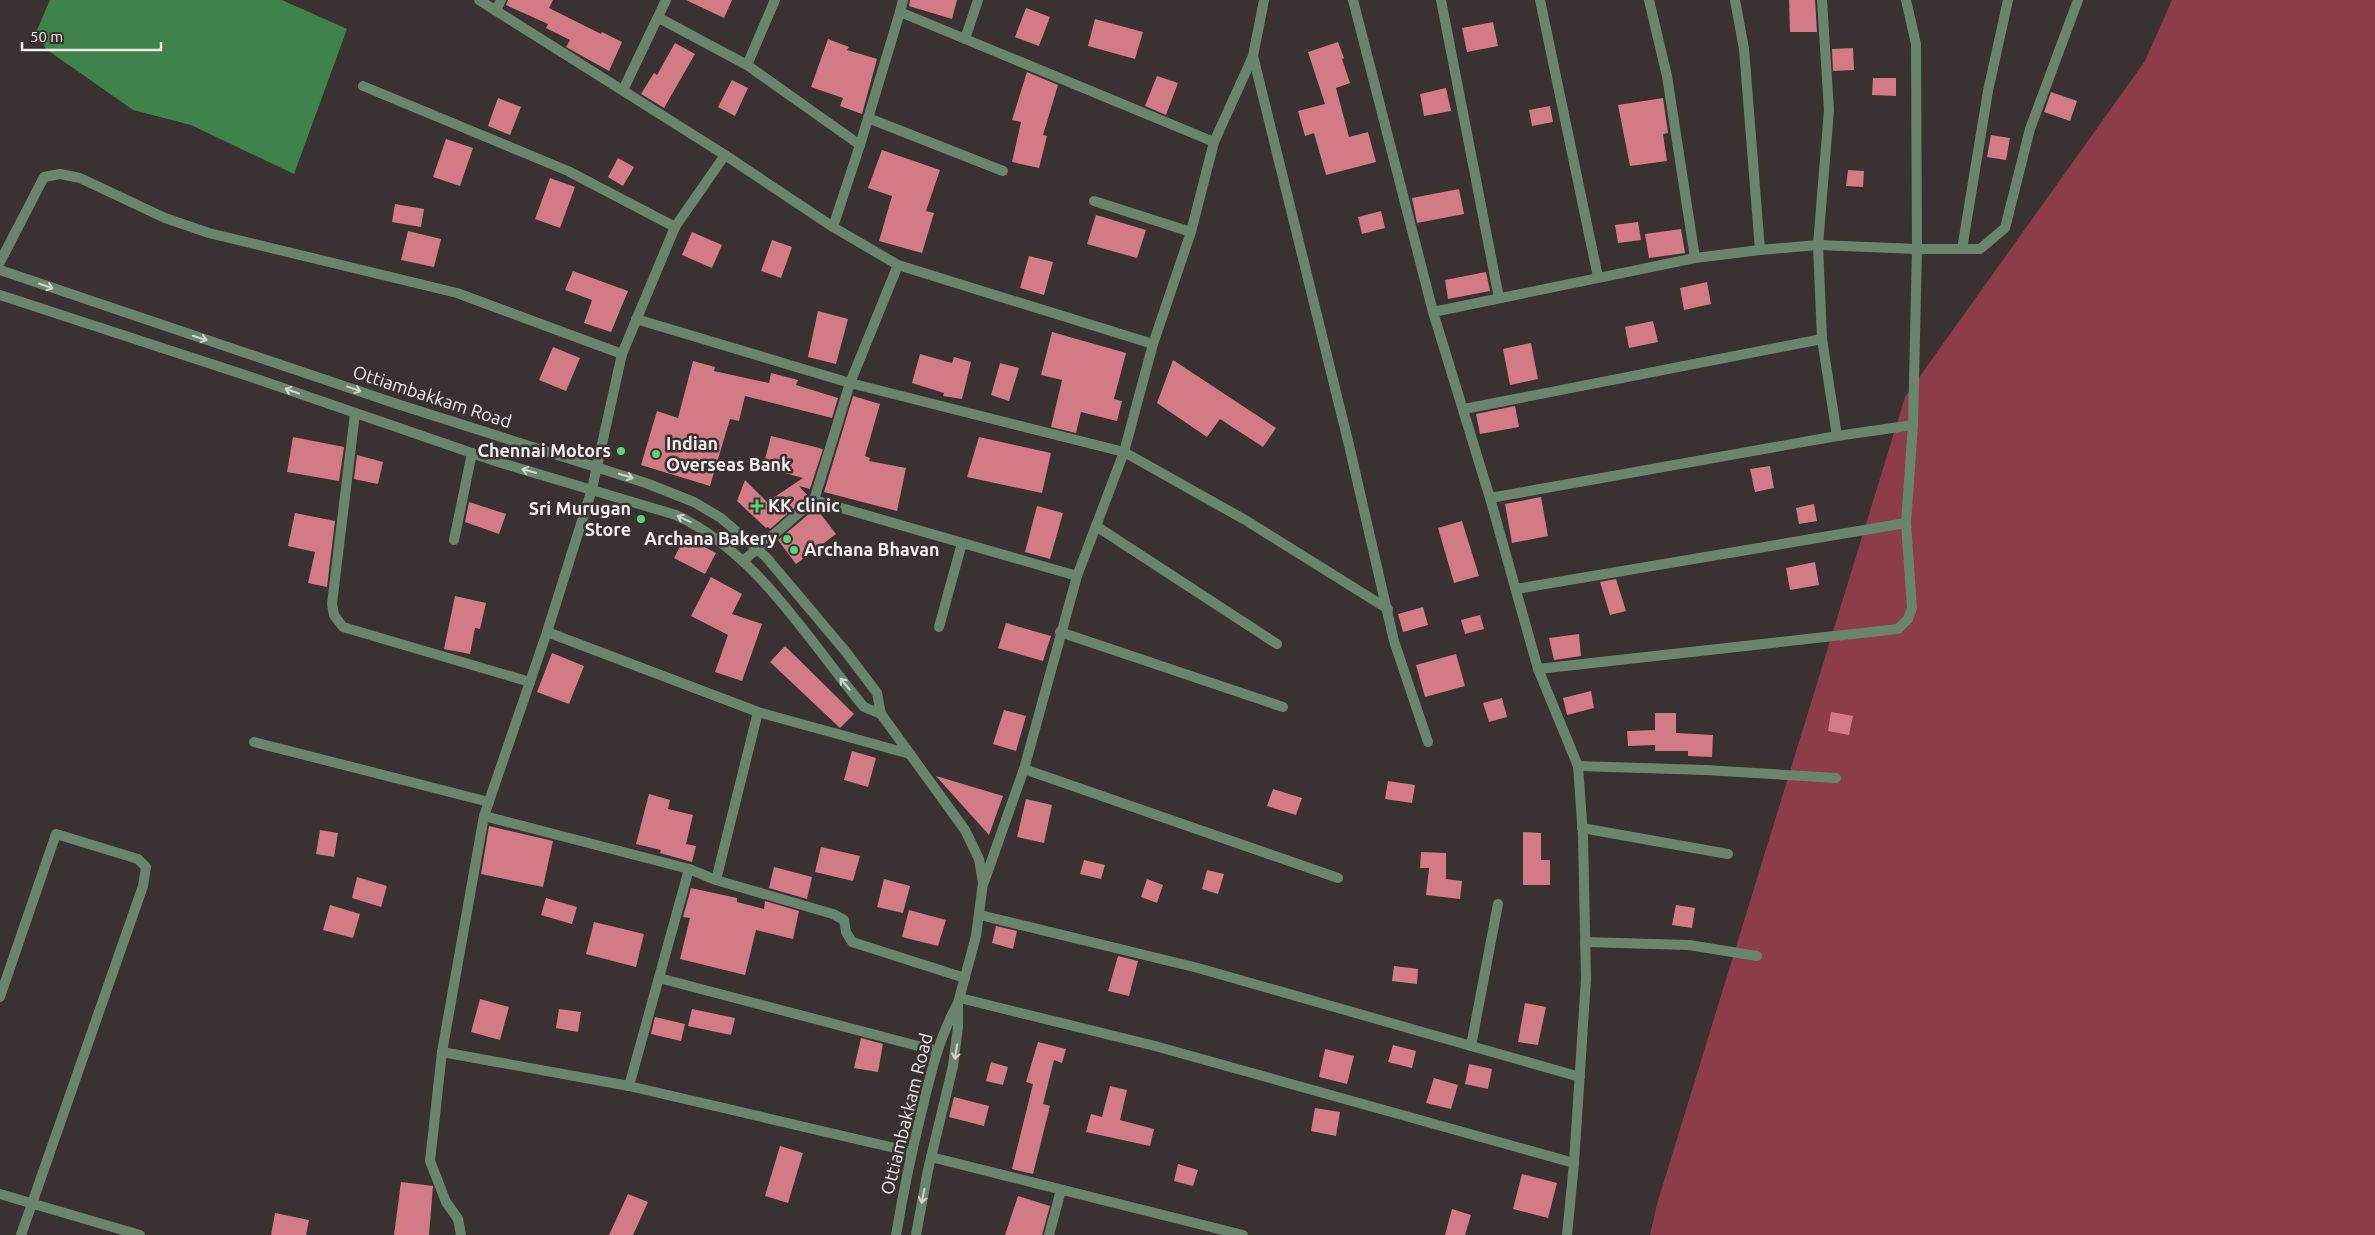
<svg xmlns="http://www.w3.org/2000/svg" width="2375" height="1235" font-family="Ubuntu,sans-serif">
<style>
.forest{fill:#8d3c4a}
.water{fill:#3e834c}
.building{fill:#d27a86}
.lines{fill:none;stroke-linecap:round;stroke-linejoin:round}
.minor{stroke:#69856d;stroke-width:10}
.tertiary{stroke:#69856d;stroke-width:10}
.oneway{stroke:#d3d4cf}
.poi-dot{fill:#53d673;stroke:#3a3131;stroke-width:2}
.labels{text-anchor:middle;stroke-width:5;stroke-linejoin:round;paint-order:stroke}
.street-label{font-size:18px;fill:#f6eff0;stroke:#3a3131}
.poi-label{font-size:18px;font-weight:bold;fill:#f6eff0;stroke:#3a3131;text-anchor:start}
</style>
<rect width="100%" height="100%" fill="#3a3131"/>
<polygon class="forest" points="2172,0 2375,0 2375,1235 1650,1235 1657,1204 1905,397 2145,61"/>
<polygon class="water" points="50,0 282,0 347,29 294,174 191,125 133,110 46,49 37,30"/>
<g class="building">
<polygon points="508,0 553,0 549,8 601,34 602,32 622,42 609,71 566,47 570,40 546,28 548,24 506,5"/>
<polygon points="686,0 732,0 724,18"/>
<polygon points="910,0 957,0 952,19 909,6"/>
<polygon points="1789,0 1815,0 1817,32 1790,32"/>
<polygon points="1026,8 1050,17 1039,46 1015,37"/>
<polygon points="1095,19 1143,32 1135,59 1088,46"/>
<polygon points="1493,22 1498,46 1467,52 1462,28"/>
<polygon points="828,39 849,47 847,50 877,59 862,114 840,106 843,98 811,87"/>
<polygon points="1338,42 1344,58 1342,59 1350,83 1336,88 1349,137 1368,132 1376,162 1326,175 1314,133 1305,136 1298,111 1325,104 1308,52"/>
<polygon points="675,43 695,54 664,108 641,94 654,73 657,75"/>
<polygon points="1853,48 1854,70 1833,71 1832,49"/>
<polygon points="1027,72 1058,85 1043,135 1047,136 1039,168 1012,162 1021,122 1012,120"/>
<polygon points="1157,76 1178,83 1166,115 1145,106"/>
<polygon points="1873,78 1896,78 1896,96 1872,95"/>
<polygon points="732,80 748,88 735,116 718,107"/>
<polygon points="1446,88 1451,111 1424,116 1420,94"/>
<polygon points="2051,92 2077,101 2070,121 2044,112"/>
<polygon points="498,98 521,107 510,135 488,126"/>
<polygon points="1663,98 1668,133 1663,134 1667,161 1630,166 1618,105"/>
<polygon points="1550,106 1553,122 1532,126 1529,110"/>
<polygon points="1991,135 2010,138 2006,160 1987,157"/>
<polygon points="446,139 473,148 460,186 433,177"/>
<polygon points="882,150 940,170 926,211 934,213 922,253 879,241 892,196 868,188"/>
<polygon points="618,158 634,167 623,186 608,177"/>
<polygon points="1848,170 1864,171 1863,187 1846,186"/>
<polygon points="550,178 575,187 560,228 535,219"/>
<polygon points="1459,189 1464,214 1417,223 1412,198"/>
<polygon points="395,204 424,209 421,227 392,222"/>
<polygon points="1381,211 1385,228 1362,234 1358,217"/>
<polygon points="1096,215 1146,230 1137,258 1087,244"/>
<polygon points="1638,222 1641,240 1618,243 1615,225"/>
<polygon points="1681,229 1685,253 1649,258 1645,234"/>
<polygon points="408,231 441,239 434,267 401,260"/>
<polygon points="692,232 722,245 712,268 682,255"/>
<polygon points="772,240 792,247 781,278 761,271"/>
<polygon points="1029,256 1053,262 1044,295 1020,288"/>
<polygon points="573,271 628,291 611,332 584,323 592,300 565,290"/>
<polygon points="1486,272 1490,291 1448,299 1445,280"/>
<polygon points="1707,282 1711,304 1684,310 1680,288"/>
<polygon points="818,311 848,319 836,364 808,357"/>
<polygon points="1653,321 1658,342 1629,348 1625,327"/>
<polygon points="1052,332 1126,353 1114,399 1122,401 1117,421 1081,412 1076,433 1051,427 1062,380 1041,375"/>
<polygon points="1531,343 1538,379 1510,385 1503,349"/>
<polygon points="553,347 580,358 566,391 539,380"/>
<polygon points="920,354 952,363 954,357 971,362 962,399 943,396 944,393 912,383"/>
<polygon points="1173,360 1276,428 1263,447 1220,419 1207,437 1157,403"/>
<polygon points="693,361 715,367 714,371 769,383 771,373 798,380 796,385 838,398 832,418 745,396 739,421 730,419 710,486 641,465 657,411 678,418"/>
<polygon points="1000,363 1019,368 1009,401 991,395"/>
<polygon points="853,396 880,404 865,456 870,458 869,461 906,468 897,511 824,492"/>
<polygon points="1515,406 1519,427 1480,434 1476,414"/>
<polygon points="771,436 823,449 810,489 799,486 808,496 770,529 768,527 766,528 737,501 745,480 767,502 803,478 763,467"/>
<polygon points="293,437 344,447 339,481 287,472"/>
<polygon points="979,437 1051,453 1042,493 967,477"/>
<polygon points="357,455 383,462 378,484 354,479"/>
<polygon points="1770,466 1774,488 1755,492 1750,469"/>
<polygon points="1541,497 1548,536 1512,543 1505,504"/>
<polygon points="469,502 506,514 499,534 465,522"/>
<polygon points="1814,504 1817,521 1799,524 1796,508"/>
<polygon points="1037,506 1063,513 1050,559 1025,552"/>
<polygon points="816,508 836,534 796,564 778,540"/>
<polygon points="295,513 335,521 327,587 308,583 315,552 288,546"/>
<polygon points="1462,521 1479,576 1454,583 1438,528"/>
<polygon points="685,537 716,553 705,574 674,558"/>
<polygon points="1815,562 1819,585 1790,590 1786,568"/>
<polygon points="711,577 742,594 732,614 762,624 742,681 715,672 728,635 691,616"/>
<polygon points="1616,579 1626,611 1610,615 1600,582"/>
<polygon points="455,596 486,603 480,629 475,628 470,654 444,649"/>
<polygon points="1423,607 1428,625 1403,632 1398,614"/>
<polygon points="1480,615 1484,629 1465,634 1461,620"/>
<polygon points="1006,623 1051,636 1043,661 998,648"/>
<polygon points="1579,634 1581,656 1554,660 1549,638"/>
<polygon points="785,646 854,714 840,728 770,662"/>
<polygon points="552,653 584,666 569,704 537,692"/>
<polygon points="1456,654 1465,686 1425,697 1416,665"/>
<polygon points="1591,691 1594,708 1567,715 1563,698"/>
<polygon points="1502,698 1507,717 1489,722 1483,703"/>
<polygon points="1004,710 1026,716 1016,751 993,744"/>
<polygon points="1831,712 1853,716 1849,735 1828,731"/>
<polygon points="1655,713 1676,713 1676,733 1713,735 1712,757 1688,756 1688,751 1655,751 1655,745 1628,746 1627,731 1655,730"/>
<polygon points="852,751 876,758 868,787 844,780"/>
<polygon points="936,776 1003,796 989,835"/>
<polygon points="1388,781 1415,785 1412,803 1385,799"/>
<polygon points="1273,789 1302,798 1296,815 1267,806"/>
<polygon points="649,794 670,800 668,809 693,815 686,844 696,846 692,862 660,853 661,850 636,844"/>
<polygon points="1026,799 1052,805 1044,843 1017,837"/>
<polygon points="489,826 553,841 543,887 481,874"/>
<polygon points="320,830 338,833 334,857 316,854"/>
<polygon points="1523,832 1541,833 1541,860 1550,860 1550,885 1523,885"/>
<polygon points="821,847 860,856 853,881 815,872"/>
<polygon points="1421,852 1446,853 1446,879 1462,881 1460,899 1426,895 1429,868 1420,868"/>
<polygon points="1084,860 1105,865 1101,879 1080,874"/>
<polygon points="774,867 812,877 807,899 769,888"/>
<polygon points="1207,870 1224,874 1218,894 1202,889"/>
<polygon points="357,877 387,886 381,907 352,898"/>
<polygon points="884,879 910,886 903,913 877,907"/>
<polygon points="1147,879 1163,885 1157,903 1141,897"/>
<polygon points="691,888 737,898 737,902 764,909 765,901 799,911 793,939 756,930 745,975 680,959 690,918 683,917"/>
<polygon points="546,898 577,907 572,924 541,915"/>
<polygon points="330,905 360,914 353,938 323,930"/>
<polygon points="1676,905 1695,908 1692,928 1672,925"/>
<polygon points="909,910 946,920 938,946 902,937"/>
<polygon points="594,922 644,934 636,967 586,954"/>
<polygon points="996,926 1017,931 1013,949 992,943"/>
<polygon points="1118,956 1138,961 1129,996 1108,991"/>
<polygon points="1394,966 1418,969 1417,984 1392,981"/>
<polygon points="480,999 509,1007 500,1040 471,1032"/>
<polygon points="1525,1003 1546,1007 1538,1045 1518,1042"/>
<polygon points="559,1009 581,1012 578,1032 556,1028"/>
<polygon points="692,1009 735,1018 731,1035 688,1026"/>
<polygon points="655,1017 685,1024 681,1041 651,1034"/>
<polygon points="861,1038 883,1044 878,1072 854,1068"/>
<polygon points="1038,1042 1066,1049 1062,1063 1054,1060 1043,1104 1050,1106 1033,1174 1012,1169 1033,1084 1026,1082"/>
<polygon points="1393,1045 1416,1051 1412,1068 1388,1062"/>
<polygon points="1325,1049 1354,1056 1347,1084 1319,1077"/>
<polygon points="991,1062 1008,1067 1003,1085 986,1081"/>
<polygon points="1469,1064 1492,1069 1488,1089 1465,1084"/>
<polygon points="1434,1078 1458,1085 1451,1109 1426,1103"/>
<polygon points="1110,1086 1127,1090 1120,1120 1154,1129 1150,1146 1086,1132 1091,1114 1102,1117"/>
<polygon points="954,1097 989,1106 984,1126 949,1117"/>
<polygon points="1315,1108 1340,1112 1336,1136 1311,1131"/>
<polygon points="780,1146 803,1153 788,1203 765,1196"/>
<polygon points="1178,1164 1198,1170 1193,1186 1174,1181"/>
<polygon points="1522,1174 1557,1183 1548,1218 1513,1209"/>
<polygon points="401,1182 433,1186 429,1235 394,1235"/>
<polygon points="628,1194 648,1202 633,1235 609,1235"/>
<polygon points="1018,1196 1050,1206 1042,1235 1005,1235"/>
<polygon points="1452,1209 1471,1215 1465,1235 1445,1235"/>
<polygon points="275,1213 309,1220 306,1235 271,1235"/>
</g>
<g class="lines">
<g class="minor">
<polyline points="479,0 725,155 833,227 898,265 1153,344"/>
<polyline points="775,0 747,65 860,145"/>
<polyline points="1353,0 1433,312 1490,498 1538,669 1578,766 1583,836 1586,979 1574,1163 1567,1235"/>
<polyline points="1441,0 1499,298"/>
<polyline points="1540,0 1598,277"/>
<polyline points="1649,0 1667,76 1695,258"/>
<polyline points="1735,0 1744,49 1760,250"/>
<polyline points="1822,0 1829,110 1818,245 1822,339 1837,436"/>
<polyline points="496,11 501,0"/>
<polyline points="900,12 903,0"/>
<polyline points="659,18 747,65"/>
<polyline points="965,39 978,0"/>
<polyline points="1253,56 1349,445 1394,641 1428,742"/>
<polyline points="363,86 568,171 675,227"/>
<polyline points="623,90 666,0"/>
<polyline points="868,118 1003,171"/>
<polyline points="725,155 675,227 622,354 592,489 547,632 484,816 442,1052 629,1086 912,1152"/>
<polyline points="1094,201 1191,232"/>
<polyline points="833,227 860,145 900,12 1214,142"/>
<polyline points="1962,249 1988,91 2008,0"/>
<polyline points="0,262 44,177 60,174 80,178 165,218 209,233 457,293 622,354"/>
<polyline points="1433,312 1695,258 1760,250 1818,245 1917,249 1980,249 2005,228 2030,129 2078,0"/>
<polyline points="636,319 850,383 1124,452 1247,521 1388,609"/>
<polyline points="1464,409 1822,339"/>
<polyline points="355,413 332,604 334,615 343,627 530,682"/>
<polyline points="1490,498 1837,436 1913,425"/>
<polyline points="814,500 1077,576"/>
<polyline points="1096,526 1277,644"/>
<polyline points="454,540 472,453"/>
<polyline points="743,561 814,500 850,383 898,265"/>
<polyline points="1516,589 1906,523"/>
<polyline points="939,627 962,543"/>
<polyline points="547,632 758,712 910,754"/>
<polyline points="1060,632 1283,707"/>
<polyline points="1538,669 1898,629 1908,619 1912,608 1906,523 1913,425 1917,249 1916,44 1906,0"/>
<polyline points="254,742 489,802"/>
<polyline points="1578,766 1706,770 1836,778"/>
<polyline points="1024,769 1338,878"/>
<polyline points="484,816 689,869 716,880 833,914 844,920 846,932 852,942 965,978"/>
<polyline points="1582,828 1728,854"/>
<polyline points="716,880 758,712"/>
<polyline points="980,915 1198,968 1580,1077"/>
<polyline points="1585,942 1689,945 1757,956"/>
<polyline points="659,978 937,1051"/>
<polyline points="0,997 56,834 138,859 146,867 143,886 21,1235"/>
<polyline points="960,998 1155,1046 1574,1163"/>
<polyline points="1471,1046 1498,904"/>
<polyline points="442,1052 430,1161 446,1202 458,1219 461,1235"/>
<polyline points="629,1086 689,869"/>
<polyline points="931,1157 1243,1235"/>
<polyline points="0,1194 140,1235"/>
<polyline points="1049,1235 1061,1190"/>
</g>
<g class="tertiary">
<polyline points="0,270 397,404 646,483 694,502 721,518 766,557 846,652 877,693 881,714 965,830 979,859 983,883 976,936 958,1003 958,1027 953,1066 928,1170 916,1235"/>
<path d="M0 295 248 376 498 462 676 515C759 554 807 639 864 707L881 714"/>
<polyline points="984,882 1024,769 1077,576 1124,452 1153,344 1191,232 1214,142 1253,56 1264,0"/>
<path d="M896 1235C903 1194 911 1154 921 1114 930 1076 938 1040 957 1005"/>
</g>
</g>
<defs><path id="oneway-shaft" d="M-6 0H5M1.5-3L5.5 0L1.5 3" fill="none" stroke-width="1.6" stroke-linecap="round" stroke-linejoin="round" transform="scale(1.25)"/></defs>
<g class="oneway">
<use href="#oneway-shaft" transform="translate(46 286) rotate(19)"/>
<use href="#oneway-shaft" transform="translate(200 338) rotate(18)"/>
<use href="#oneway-shaft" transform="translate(354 389) rotate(20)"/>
<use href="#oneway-shaft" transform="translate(292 391) rotate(-161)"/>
<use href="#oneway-shaft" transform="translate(529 471) rotate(-164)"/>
<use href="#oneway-shaft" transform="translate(626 476) rotate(17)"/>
<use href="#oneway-shaft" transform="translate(684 519) rotate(-155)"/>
<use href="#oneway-shaft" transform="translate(845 684) rotate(-130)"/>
<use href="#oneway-shaft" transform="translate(956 1052) rotate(99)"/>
<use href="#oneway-shaft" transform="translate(923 1196) rotate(101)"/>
</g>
<g class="poi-dot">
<circle cx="621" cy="451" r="5"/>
<circle cx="656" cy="454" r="5"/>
<path d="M754.5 498.5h5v5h5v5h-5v5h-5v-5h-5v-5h5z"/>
<circle cx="641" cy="519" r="5"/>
<circle cx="787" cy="539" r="5"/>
<circle cx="794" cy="550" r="5"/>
</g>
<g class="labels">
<g class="street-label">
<text transform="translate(432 397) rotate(18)" y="6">Ottiambakkam Road</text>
<text transform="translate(907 1114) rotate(-76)" y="6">Ottiambakkam Road</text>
</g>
<g class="poi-label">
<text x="666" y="450">Indian<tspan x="666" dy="21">Overseas Bank</tspan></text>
<text x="611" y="457" text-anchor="end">Chennai Motors</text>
<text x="768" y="512">KK clinic</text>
<text x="631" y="515" text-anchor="end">Sri Murugan<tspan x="631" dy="21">Store</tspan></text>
<text x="777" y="545" text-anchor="end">Archana Bakery</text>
<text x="804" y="556">Archana Bhavan</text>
</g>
</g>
<path d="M22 42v8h139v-8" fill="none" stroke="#f6eff0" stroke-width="2.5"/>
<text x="30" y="42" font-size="15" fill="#f6eff0" stroke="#3a3131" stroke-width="4" paint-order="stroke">50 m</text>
</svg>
